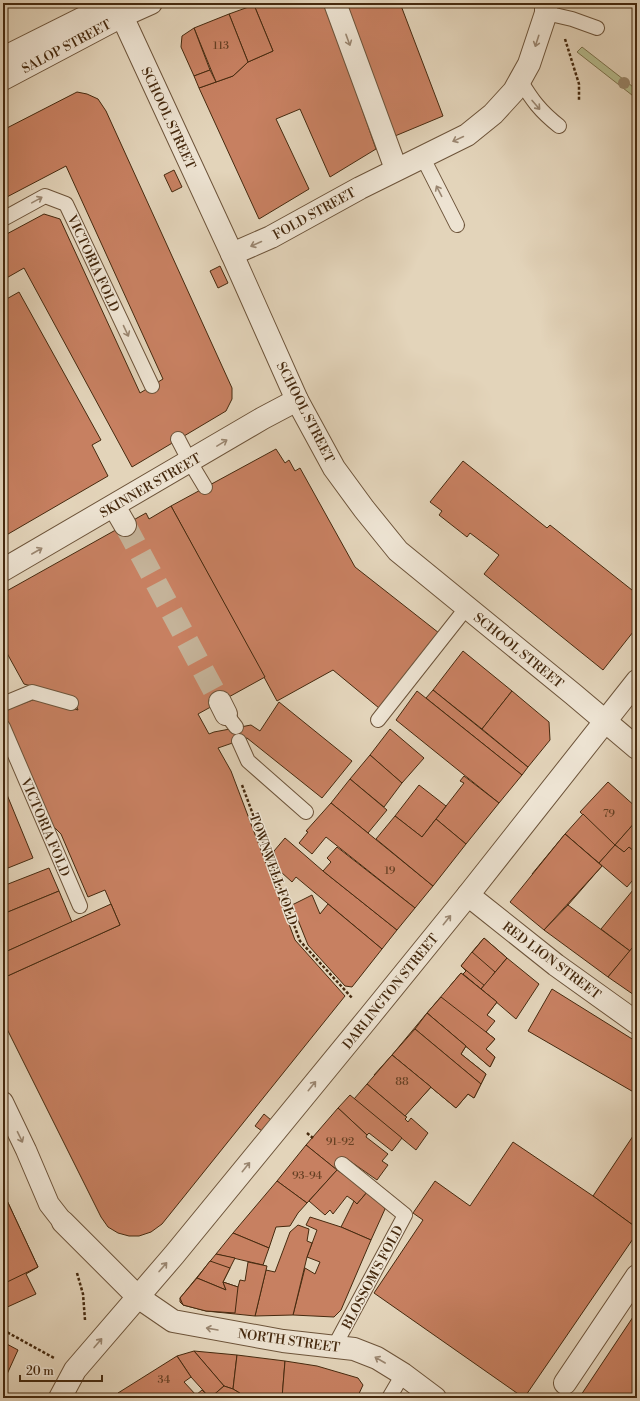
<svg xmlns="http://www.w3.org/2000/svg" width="640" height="1401" font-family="'Libre Bodoni',serif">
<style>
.green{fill:#b6bc8e;stroke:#7e734e}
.building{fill:#c78061;stroke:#462a0f}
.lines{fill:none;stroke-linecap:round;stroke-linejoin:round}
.minor-tunnel{stroke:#c4b298;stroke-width:22;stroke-dasharray:22 11;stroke-linecap:butt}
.service-casing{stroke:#6d543a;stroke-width:16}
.pedestrian-casing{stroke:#6d543a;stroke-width:22}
.minor-casing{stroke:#6d543a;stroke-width:24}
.path{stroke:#462a0f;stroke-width:2.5;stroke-dasharray:3 2;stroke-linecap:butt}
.service{stroke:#ede3d2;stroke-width:14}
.pedestrian{stroke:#ede3d2;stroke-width:20}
.minor{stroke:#ede3d2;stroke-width:22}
.tree{fill:#99866a}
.oneway{stroke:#9a8670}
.labels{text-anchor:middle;stroke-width:3;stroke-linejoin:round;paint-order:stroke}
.number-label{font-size:11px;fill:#664024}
.street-label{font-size:13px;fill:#462a0f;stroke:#ede3d2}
</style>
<rect width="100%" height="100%" fill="#e3d4ba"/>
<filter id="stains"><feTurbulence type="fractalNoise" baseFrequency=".005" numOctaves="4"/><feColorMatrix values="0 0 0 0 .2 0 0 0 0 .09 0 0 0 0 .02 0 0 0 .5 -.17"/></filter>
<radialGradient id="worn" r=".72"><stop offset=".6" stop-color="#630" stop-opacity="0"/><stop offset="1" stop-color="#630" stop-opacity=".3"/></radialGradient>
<polygon class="green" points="582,47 637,90 637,99 577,52"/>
<g class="building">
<polygon points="258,3 325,3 376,149 330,177 300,109 276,119 309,189 259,219 199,88 233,76 248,62 273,51 254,5"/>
<polygon points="345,3 400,3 443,116 395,136"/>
<polygon points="627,3 637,3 637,11"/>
<polygon points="254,5 273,51 248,62 229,14"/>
<polygon points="229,14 248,62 233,76 216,82 194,28"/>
<polygon points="194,28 210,70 194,76 181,47 182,36"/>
<polygon points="210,70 216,82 199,88 194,76"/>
<polygon points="77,92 87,94 98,99 106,111 232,388 232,399 226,411 132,467 24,268 3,280 3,236 44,214 60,219 140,393 163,379 66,166 3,199 3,130"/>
<polygon points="174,170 182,187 172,192 164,175"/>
<polygon points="220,266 228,283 218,288 210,271"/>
<polygon points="19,292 101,440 92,445 108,476 3,537 3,301"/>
<polygon points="276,449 285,463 289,460 295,471 300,468 355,567 439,633 379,708 333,670 277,701 171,506"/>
<polygon points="463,461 547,528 550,525 637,594 637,627 603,670 484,574 499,555 470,533 467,537 439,515 442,511 430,502"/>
<polygon points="171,506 265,677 198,714 209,734 214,732 251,725 260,731 279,702 352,761 322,798 247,738 218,748 231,771 295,940 345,996 162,1224 151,1232 139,1236 129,1236 118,1233 108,1227 101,1217 3,1021 3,978 120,925 105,890 88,897 61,834 45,818 3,718 3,711 38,698 78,710 73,698 24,684 3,646 3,593 146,513 149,519"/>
<polygon points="463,651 512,691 482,729 433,690"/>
<polygon points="433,690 528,767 522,775 426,698"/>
<polygon points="417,691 522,775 499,803 396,720"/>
<polygon points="512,691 549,722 550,740 528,767 482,729"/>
<polygon points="390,729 424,758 402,783 370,755"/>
<polygon points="370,755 402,783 384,807 350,779"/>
<polygon points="464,776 499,803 466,844 436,819 464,783 460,781"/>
<polygon points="350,779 387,810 368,833 331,803"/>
<polygon points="608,782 637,808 637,820 615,845 580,812"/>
<polygon points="3,785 33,858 3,870"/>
<polygon points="419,785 446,806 422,837 395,816"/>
<polygon points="331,803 433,886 415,908 326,837 312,854 299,843 308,832 306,831"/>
<polygon points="583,814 615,845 599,863 565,834"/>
<polygon points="395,816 422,837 436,819 466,844 433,886 376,839"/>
<polygon points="637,820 637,854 629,847 624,852 615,845"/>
<polygon points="565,834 602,866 568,905 532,874"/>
<polygon points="565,834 602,866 544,930 510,902"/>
<polygon points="285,838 323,871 397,930 382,949 296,877 292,882 281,872 279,873 274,851"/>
<polygon points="615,845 624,852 629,847 637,854 637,875 627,887 599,863"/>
<polygon points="337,847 415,908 397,930 323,871 331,862 327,858"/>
<polygon points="49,868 59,891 3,914 3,886"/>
<polygon points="633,890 637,894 637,942 630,951 601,929"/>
<polygon points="59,891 72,922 3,953 3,914"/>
<polygon points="312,895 320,914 328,904 382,949 352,987 345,986 308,945 292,905"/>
<polygon points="111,904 120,925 3,978 3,953"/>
<polygon points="568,905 630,951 608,977 544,930"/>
<polygon points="484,938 507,958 495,972 472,952"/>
<polygon points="484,938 507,958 481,989 463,974 466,971 461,966"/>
<polygon points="637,942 637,997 608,977"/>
<polygon points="472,952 495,972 485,986 461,966"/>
<polygon points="507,958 539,984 516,1019 481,989"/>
<polygon points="461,973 497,1002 487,1015 450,986"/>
<polygon points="461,973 497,1002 487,1015 495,1021 486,1032 495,1039 486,1049 495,1057 490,1067 427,1013"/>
<polygon points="552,989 637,1042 637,1094 528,1031"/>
<polygon points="441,997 495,1039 486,1049 495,1057 490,1067 427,1013"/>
<polygon points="427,1013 466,1046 461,1054 486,1074 474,1098 468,1094 456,1108 392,1055"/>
<polygon points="427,1013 466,1046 461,1054 486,1074 481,1084 415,1029"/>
<polygon points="415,1029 481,1084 474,1098 468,1094 456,1108 392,1055"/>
<polygon points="392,1055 431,1087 412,1108 374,1075"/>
<polygon points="392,1055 431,1087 405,1116 367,1084"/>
<polygon points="367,1084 405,1116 407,1117 405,1119 408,1122 411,1118 428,1133 416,1150 354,1099"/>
<polygon points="350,1095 402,1138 392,1151 369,1133 367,1135 338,1108"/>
<polygon points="338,1108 367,1135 366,1137 388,1154 382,1161 388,1165 377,1180 347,1159 337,1170 306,1145"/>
<polygon points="264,1114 271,1120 262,1131 255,1126"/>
<polygon points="637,1130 637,1228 593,1196"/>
<polygon points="513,1142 593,1196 637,1228 637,1233 524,1398 374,1293 423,1220 413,1213 435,1181 470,1206"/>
<polygon points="306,1145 337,1170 307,1203 277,1181"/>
<polygon points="337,1170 368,1191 357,1204 354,1201 347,1196 333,1214 330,1210 325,1215 309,1201"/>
<polygon points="277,1181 307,1203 298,1213 290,1226 276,1227 269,1248 233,1233"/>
<polygon points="368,1191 385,1209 371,1240 341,1227 354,1201 357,1204"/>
<polygon points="3,1192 38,1267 26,1274 36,1294 3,1309"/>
<polygon points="3,1192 38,1267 3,1284"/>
<polygon points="310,1217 341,1227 371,1240 341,1310 334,1317 293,1315 305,1268 315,1274 320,1262 307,1257 317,1230 306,1225"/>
<polygon points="298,1225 309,1229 307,1241 312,1243 307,1257 293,1315 255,1316 266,1270 275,1272 290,1232"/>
<polygon points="233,1233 269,1248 263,1265 216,1254"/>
<polygon points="216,1254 235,1258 223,1282 238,1287 240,1280 245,1281 248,1262 267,1266 255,1316 206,1311 183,1305 180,1302 180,1298"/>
<polygon points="210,1261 230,1268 223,1282 226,1290 197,1278"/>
<polygon points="197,1278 226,1290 223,1282 238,1287 235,1313 206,1311 183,1305 180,1298"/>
<polygon points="637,1311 637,1398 579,1398"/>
<polygon points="3,1342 18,1350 3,1383"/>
<polygon points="194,1351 237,1355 233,1389 224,1386"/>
<polygon points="194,1351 224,1386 210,1398 191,1377 177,1356"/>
<polygon points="237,1355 285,1361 282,1398 248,1398 233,1389"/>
<polygon points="177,1356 191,1377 184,1382 196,1395 202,1390 210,1398 224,1386 233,1389 248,1398 127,1398 118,1393"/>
<polygon points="285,1361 317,1366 358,1378 363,1385 357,1398 282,1398"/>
<polygon points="118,1393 127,1398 115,1398"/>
</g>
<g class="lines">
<polyline class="minor-tunnel" points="125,525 220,702"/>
<g class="service-casing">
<g id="service">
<polyline points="546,13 572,19 597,28"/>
<path d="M520 80C532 100 540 111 559 126"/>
<polyline points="422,156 457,225"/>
<polyline points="3,219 45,196 66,204 152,386"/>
<polyline points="178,439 190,462 205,487"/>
<polyline points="3,704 32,692 71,703"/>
<polyline points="226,714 236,727"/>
<polyline points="378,720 467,607"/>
<polyline points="3,727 80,906"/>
<polyline points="239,741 248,761 306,812"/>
<polyline points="334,1347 405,1215 342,1164"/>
<polyline points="389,1398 403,1374"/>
</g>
</g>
<g class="pedestrian-casing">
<g id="pedestrian">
<polyline points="3,57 111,3"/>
<polyline points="3,1102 26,1150 49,1204 63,1222"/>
</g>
</g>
<g class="minor-casing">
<g id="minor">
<polyline points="335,3 396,169"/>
<polyline points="122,16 232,254 297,400 334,468 364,509 398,551 573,694 637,748"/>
<polyline points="3,79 122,16 151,3"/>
<polyline points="232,254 271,237 360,188 467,135 493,114 514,91 529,64 546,13 546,3"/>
<polyline points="114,506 125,525"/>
<polyline points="3,570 263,418 297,400"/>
<polyline points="220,702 226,714"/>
<polyline points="468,895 556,965 637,1023"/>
<polyline points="63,1222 138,1297 173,1321 283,1341 354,1349 377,1358 403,1374 435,1398"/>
<polyline points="565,1383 637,1276"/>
<polyline points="60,1398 75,1370 174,1255 369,1017 468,895 637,681"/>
</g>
</g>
<g class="path">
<polyline points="565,39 579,84 579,101"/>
<polyline points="242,785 300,941 353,999"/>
<polyline points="307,1133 313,1138"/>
<polyline points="77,1273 83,1294 85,1320"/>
<polyline points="3,1330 54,1358"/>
</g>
<use href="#service" class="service"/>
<use href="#pedestrian" class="pedestrian"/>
<use href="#minor" class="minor"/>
</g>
<circle class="tree" cx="624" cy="83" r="6"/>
<defs><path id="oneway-shaft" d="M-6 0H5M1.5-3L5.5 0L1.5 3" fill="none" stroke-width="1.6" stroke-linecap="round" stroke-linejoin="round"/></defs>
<g class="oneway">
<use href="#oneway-shaft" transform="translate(348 40) rotate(70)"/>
<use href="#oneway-shaft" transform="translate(537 41) rotate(108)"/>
<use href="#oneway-shaft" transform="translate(536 105) rotate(49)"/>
<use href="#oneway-shaft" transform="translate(458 139) rotate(155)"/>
<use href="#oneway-shaft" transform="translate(439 191) rotate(-117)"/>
<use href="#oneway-shaft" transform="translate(37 200) rotate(-29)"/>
<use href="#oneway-shaft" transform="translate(256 244) rotate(156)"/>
<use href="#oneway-shaft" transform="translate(126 331) rotate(65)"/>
<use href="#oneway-shaft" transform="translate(222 443) rotate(-31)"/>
<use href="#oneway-shaft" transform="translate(37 551) rotate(-30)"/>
<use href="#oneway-shaft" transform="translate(447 920) rotate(-51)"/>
<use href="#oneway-shaft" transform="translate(312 1086) rotate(-51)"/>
<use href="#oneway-shaft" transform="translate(20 1137) rotate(64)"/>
<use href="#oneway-shaft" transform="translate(246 1167) rotate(-51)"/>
<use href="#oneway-shaft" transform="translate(163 1267) rotate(-49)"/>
<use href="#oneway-shaft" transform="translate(212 1329) rotate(-170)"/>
<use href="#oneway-shaft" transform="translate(98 1343) rotate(-49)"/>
<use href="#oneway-shaft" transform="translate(380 1360) rotate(-150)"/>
</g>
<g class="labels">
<g class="number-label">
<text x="221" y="49">113</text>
<text x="609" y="817">79</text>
<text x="390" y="874">19</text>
<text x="402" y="1085">88</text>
<text x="340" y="1145">91-92</text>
<text x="307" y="1179">93-94</text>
<text x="164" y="1383">34</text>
</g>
<g class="street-label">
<text transform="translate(66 46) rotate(-28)" y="5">SALOP STREET</text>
<text transform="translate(169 118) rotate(65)" y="5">SCHOOL STREET</text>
<text transform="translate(314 213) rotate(-29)" y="5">FOLD STREET</text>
<text transform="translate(94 263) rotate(65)" y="5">VICTORIA FOLD</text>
<text transform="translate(306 412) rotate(63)" y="5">SCHOOL STREET</text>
<text transform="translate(150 485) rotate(-30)" y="5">SKINNER STREET</text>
<text transform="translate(519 650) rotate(39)" y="5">SCHOOL STREET</text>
<text transform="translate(46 827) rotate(67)" y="5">VICTORIA FOLD</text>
<text transform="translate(274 869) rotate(70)" y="5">TOWNWELL FOLD</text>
<text transform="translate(552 960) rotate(37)" y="5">RED LION STREET</text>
<text transform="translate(390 991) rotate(-51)" y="5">DARLINGTON STREET</text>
<text transform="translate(372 1277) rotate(-62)" y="5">BLOSSOM'S FOLD</text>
<text transform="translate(289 1340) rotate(8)" y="5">NORTH STREET</text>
</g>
</g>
<rect width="640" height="1401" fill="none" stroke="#e3d4ba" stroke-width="16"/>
<rect x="4" y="4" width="632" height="1393" fill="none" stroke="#462a0f" stroke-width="2"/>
<rect x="8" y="8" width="624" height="1385" fill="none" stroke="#462a0f"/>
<path d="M20 1375v6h82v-6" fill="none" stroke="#462a0f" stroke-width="2"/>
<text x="26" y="1375" font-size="12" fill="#462a0f" stroke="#ede3d2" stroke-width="3" paint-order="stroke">20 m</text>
<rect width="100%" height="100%" filter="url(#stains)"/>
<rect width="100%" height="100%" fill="url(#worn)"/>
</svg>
